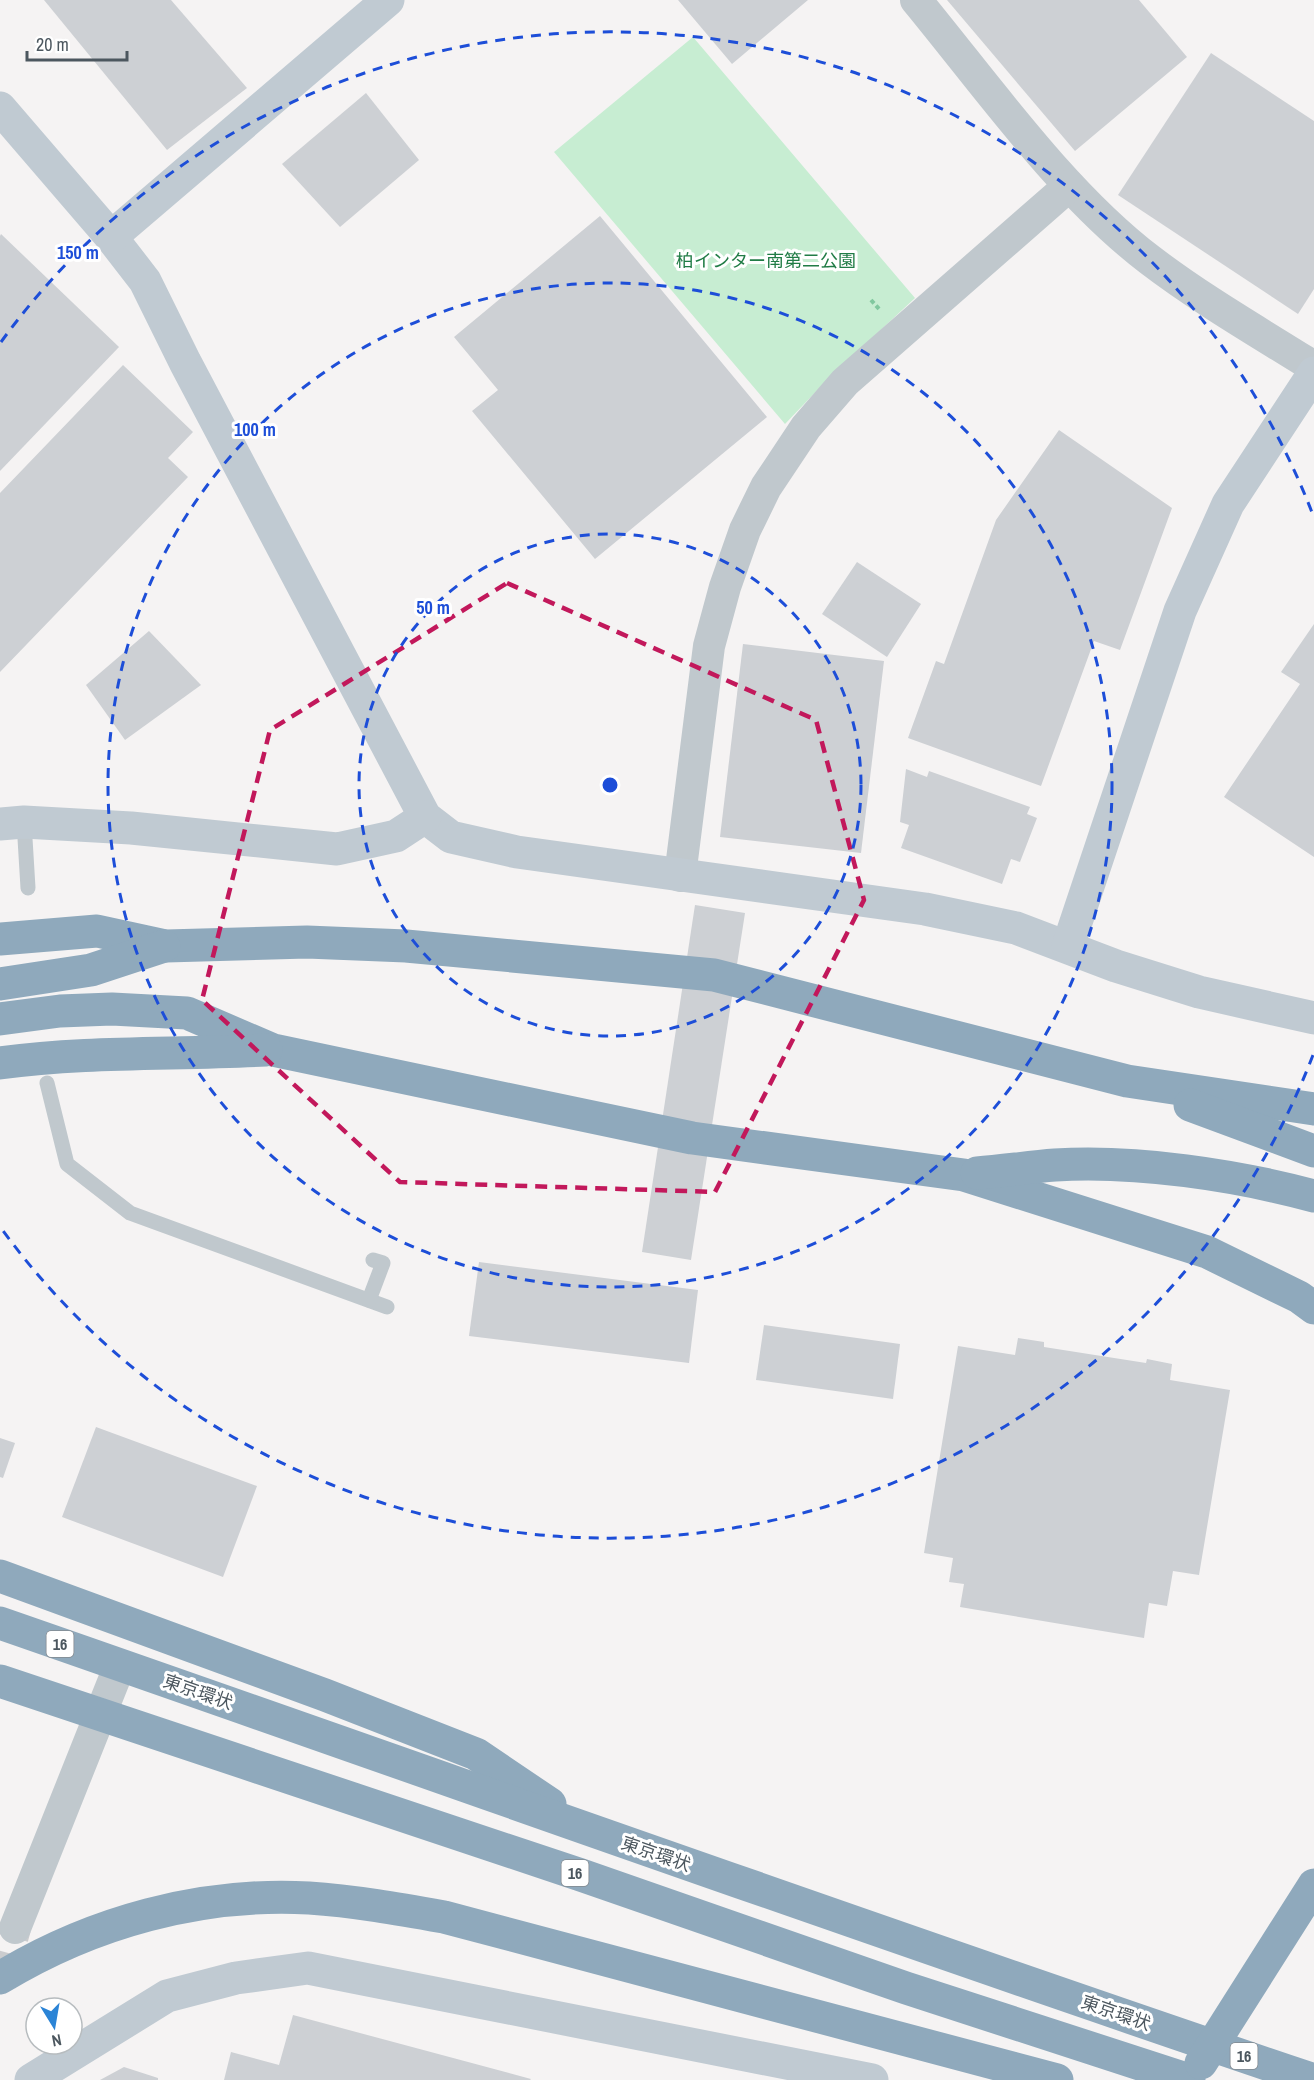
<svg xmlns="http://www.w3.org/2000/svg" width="1314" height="2080" font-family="'Archivo Narrow','Noto Sans JP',sans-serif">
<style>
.green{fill:#c7edd2}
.building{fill:#cdd0d4}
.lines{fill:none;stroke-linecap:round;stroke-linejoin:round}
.street-tunnel{stroke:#cbccce;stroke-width:32;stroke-dasharray:32 16;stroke-linecap:butt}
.path{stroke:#81c89f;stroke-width:4;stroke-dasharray:4.5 3;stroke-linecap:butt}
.lane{stroke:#c0c8cd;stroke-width:15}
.street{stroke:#c0c8cd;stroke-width:32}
.secondary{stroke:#c0cad2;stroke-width:33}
.highway{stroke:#8fa9bc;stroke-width:33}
.marked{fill:none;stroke:#c2185b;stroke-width:4.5;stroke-dasharray:12 8;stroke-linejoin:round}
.ring{fill:none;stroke:#1d4ed8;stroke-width:3;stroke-dasharray:10 8}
.labels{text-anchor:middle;stroke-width:6;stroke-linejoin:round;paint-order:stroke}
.shield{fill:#fff;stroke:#82898f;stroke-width:1.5}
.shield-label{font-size:16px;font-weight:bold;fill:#4c575f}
.park-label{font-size:18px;fill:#217c46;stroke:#fff}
.street-label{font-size:18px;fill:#4c575f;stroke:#fff}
.centre{fill:#1d4ed8;stroke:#fff;stroke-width:3}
.ring-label{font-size:18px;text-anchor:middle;font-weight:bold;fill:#1d4ed8;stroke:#fff;stroke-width:6;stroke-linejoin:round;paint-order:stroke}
</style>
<rect width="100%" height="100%" fill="#f5f3f3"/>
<polygon class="green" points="693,37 915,298 827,380 785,424 554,152"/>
<g class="building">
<polygon points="44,0 171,0 247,88 167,150"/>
<polygon points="678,0 808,0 732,64"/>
<polygon points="947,0 1139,0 1187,57 1075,151"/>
<polygon points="1211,53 1314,121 1314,289 1298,314 1118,195"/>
<polygon points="366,93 419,160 340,227 282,164"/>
<polygon points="600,216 767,417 595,559 472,411 498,390 454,337"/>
<polygon points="1,234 119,347 0,471 0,236"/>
<polygon points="123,365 193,432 168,458 188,477 0,672 0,493"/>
<polygon points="1059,430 1172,508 1120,650 1094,641 1041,786 908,738 936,661 944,664 996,520"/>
<polygon points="857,562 921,604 887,657 822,614"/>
<polygon points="1314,624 1314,857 1224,797 1300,684 1281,672"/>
<polygon points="149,631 201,685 125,740 86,685"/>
<polygon points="743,644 884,661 861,853 720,837"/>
<polygon points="906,769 927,777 929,771 1030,807 1027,814 1037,818 1020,862 1011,859 1002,884 901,848 909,825 900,822"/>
<polygon points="695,905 745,913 691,1260 642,1252"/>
<polygon points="479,1262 698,1290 689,1363 469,1336"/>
<polygon points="764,1325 900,1344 893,1399 756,1380"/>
<polygon points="1018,1338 1044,1342 1044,1347 1146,1363 1147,1359 1172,1364 1170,1380 1230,1390 1199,1575 1173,1571 1167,1606 1149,1603 1144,1638 960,1607 964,1584 949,1582 953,1558 924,1553 958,1346 1015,1355"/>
<polygon points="96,1427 257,1486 223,1577 62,1517"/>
<polygon points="0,1438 15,1443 3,1478 0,1477"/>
<polygon points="293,2015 531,2079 530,2080 224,2080 231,2052 279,2065"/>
<polygon points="124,2067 158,2078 158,2080 100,2080"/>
</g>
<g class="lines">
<polyline class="street-tunnel" points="0,1984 15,1928"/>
<polyline class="path" points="871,300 880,310"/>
<g class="lane">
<polyline points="24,822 28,888"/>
<polyline points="47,1083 67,1164 130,1213 387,1307"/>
<polyline points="369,1300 383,1263 373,1260"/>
</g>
<g class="street">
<path d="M916 0C987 86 1062 193 1150 260 1201 299 1260 333 1314 367"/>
<polyline points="680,876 709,646 725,587 745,530 766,487 806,427 845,382 1069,186"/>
<polyline points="15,1928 120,1665"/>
</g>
<g class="secondary">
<polyline points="0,108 111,237 145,281 185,362 425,817 451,837 517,852 925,909 1016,928 1116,966 1199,992 1314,1018"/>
<polyline points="111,237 388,0"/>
<polyline points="0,824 24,822 131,828 337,849 396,836 425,817"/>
<polyline points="1068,946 1180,611 1228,504 1314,373"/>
<polyline points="31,2080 167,1996 236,1978 308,1968 872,2080"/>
</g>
<g class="highway">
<polyline points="0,939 97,931 166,946 307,942 406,946 714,975 1127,1081 1314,1109"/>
<polyline points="0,984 91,970 164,946"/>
<polyline points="0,1019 60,1011 112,1009 187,1013 273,1050 692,1138 964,1175 1207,1252 1299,1297 1314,1308"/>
<path d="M0 1063C88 1051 177 1055 266 1050"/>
<polyline points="1190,1105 1314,1151"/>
<path d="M977 1173C1003 1171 1029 1167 1055 1165 1136 1160 1236 1175 1314 1196"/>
<polyline points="0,1576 325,1695 476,1754 550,1804"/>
<path d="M0 1623C438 1775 874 1932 1314 2080"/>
<polyline points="0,1681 581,1875 906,1988 1189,2080"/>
<path d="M0 1978C92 1922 201 1892 309 1898 354 1901 399 1909 444 1917L1057 2080"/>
<polyline points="1201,2063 1314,1885"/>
</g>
</g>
<path class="marked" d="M507 583 816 720 864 900 715 1192 400 1182 202 1000 270 730Z"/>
<g class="ring">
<circle cx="610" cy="785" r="251"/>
<circle cx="610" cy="785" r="502"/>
<path d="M1313 1055A753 753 0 0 1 1 1228M1 342A753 753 0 0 1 1313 515"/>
</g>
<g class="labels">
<g class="shield">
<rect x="46.5" y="1631" width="27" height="26" rx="4.5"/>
<rect x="561.5" y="1860" width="27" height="26" rx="4.5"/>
<rect x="1230.5" y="2043" width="27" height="26" rx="4.5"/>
</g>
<g class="shield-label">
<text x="60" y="1650">16</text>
<text x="575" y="1879">16</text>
<text x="1244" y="2062">16</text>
</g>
<g class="park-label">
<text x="766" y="267">柏インター南第二公園</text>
</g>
<g class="street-label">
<text transform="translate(198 1692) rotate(19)" y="6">東京環状</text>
<text transform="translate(656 1854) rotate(19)" y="6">東京環状</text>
<text transform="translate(1116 2013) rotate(19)" y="6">東京環状</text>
</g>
</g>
<circle cx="610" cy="785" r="9" class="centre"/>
<g class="ring-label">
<text x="78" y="259">150 m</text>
<text x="255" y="436">100 m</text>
<text x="433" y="614">50 m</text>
</g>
<g transform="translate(54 2026) rotate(169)"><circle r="28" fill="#ffffff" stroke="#b7bcbf" stroke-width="1.5"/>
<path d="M0-4.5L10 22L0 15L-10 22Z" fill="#2b84d6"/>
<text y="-9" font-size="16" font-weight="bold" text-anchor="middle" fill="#4c575f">N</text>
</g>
<path d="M27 51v9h100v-9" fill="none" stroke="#4c575f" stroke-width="3"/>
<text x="36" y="51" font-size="18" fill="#4c575f" stroke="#ffffff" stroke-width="4.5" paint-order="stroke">20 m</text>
</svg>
